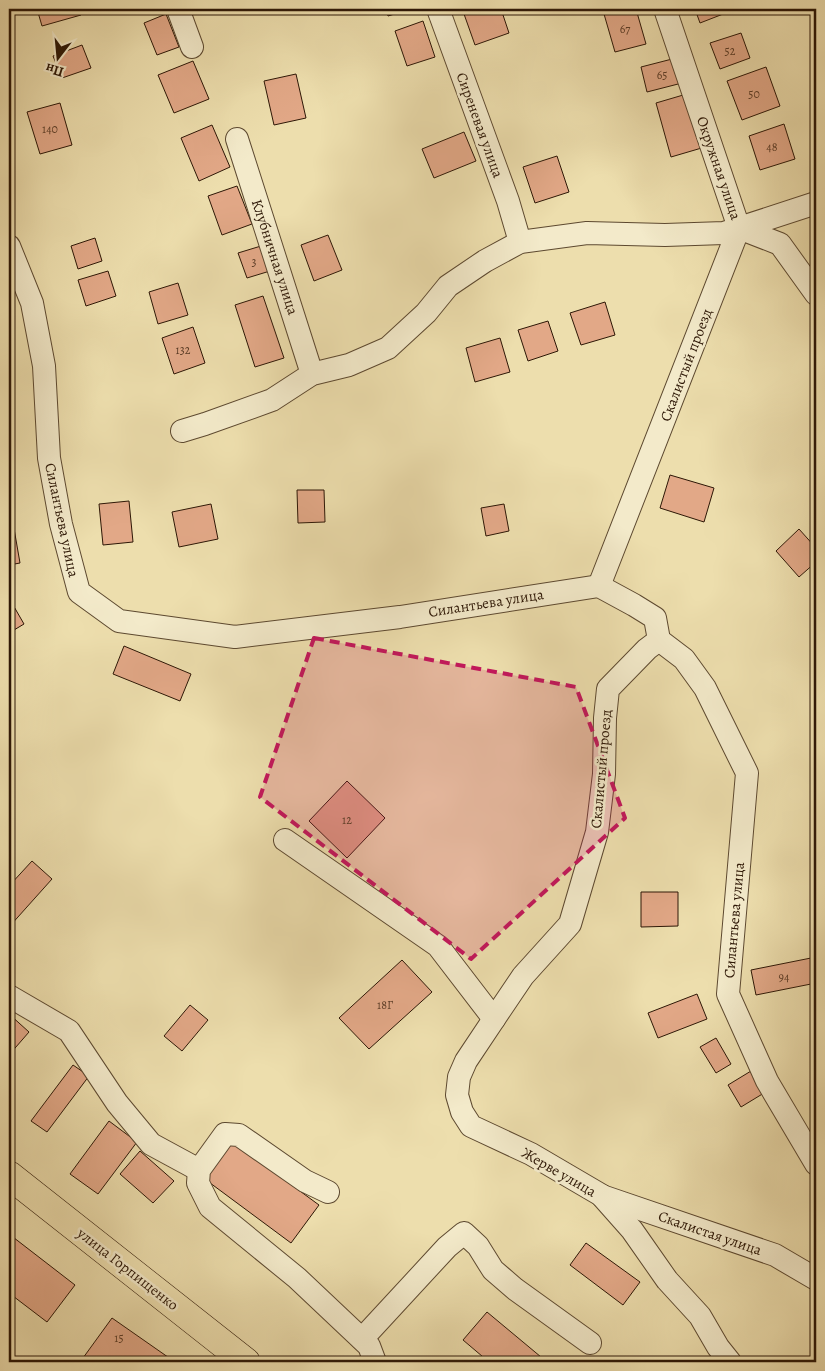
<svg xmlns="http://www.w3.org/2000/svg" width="825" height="1371" font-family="Alegreya,serif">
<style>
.building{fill:#e2a887;stroke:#2d1706}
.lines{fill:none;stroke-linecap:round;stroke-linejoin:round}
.minor-casing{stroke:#5d4930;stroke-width:24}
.major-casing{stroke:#2d1706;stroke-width:29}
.minor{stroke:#f3eaca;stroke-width:22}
.major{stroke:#eddead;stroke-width:28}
.marked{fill:#c2185b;fill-opacity:0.2;stroke:#c2185b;stroke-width:4;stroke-dasharray:10 6;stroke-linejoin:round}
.labels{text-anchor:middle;stroke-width:5;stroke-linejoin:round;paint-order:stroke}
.number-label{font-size:12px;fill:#5a3b26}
.street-label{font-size:15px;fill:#2d1706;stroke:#f3eaca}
</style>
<rect width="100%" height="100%" fill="#eddead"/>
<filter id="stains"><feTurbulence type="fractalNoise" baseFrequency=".004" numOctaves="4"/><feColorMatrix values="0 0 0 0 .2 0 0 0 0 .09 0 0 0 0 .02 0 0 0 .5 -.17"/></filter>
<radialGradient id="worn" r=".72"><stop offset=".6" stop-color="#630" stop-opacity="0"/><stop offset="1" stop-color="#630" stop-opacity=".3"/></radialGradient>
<g class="building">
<polygon points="37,9 79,9 81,15 42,26"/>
<polygon points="386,9 411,9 388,16"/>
<polygon points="478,9 501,9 509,33 475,45 464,14"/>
<polygon points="624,9 636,9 646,44 615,52 604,14"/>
<polygon points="695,9 736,9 700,23"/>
<polygon points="166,14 179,47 157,55 144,23"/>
<polygon points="423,21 435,57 407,66 395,31"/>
<polygon points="741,33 750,58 720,69 710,43"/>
<polygon points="82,45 91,68 62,78 53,56"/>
<polygon points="676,58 682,83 647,92 641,67"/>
<polygon points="193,61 209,99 174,113 158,75"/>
<polygon points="766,67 780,106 742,120 727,81"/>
<polygon points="296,74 306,118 274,125 264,81"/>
<polygon points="690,93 705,147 671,157 656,103"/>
<polygon points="60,103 72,145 40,154 27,112"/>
<polygon points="784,124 795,159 760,170 749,136"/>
<polygon points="212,125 230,167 199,181 181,138"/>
<polygon points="464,132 476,161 434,178 422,149"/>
<polygon points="557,156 569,192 535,203 523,167"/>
<polygon points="237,186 252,224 222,235 208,196"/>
<polygon points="328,235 342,270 314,281 301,245"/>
<polygon points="95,238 102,261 78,269 71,246"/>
<polygon points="261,246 270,271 247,278 238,253"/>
<polygon points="108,271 116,296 86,306 78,280"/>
<polygon points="178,283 188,315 158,324 149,292"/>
<polygon points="263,296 284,358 255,367 235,305"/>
<polygon points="605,302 615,335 581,345 570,313"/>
<polygon points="548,321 558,351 528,361 518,330"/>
<polygon points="193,327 205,363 174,374 162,338"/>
<polygon points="500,338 510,372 475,382 466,348"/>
<polygon points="670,475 714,488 704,522 660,508"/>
<polygon points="297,490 324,490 325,522 298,523"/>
<polygon points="129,501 133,542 103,545 99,504"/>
<polygon points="211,504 218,539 179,547 172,512"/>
<polygon points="504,504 509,531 486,536 481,508"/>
<polygon points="12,517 20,563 9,565 9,518"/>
<polygon points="799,529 816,548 816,562 799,577 776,551"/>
<polygon points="9,598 24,624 9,633"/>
<polygon points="124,646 191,674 180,701 113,674"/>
<polygon points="347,781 385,818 347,858 309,821"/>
<polygon points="32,861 52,879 9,927 9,886"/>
<polygon points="641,892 678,892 678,926 641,927"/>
<polygon points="816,957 816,983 756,995 751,970"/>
<polygon points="402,960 432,992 369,1049 339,1018"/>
<polygon points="697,994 707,1019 658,1038 648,1013"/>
<polygon points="190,1005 208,1020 182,1051 164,1036"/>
<polygon points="9,1014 29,1032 9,1055"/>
<polygon points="716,1038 731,1064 716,1073 700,1047"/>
<polygon points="73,1065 89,1076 47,1132 31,1121"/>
<polygon points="751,1071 764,1093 741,1107 728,1085"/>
<polygon points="109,1121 137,1142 98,1194 70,1174"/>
<polygon points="229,1139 319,1205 291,1243 202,1177"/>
<polygon points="140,1151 174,1181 153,1203 120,1174"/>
<polygon points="9,1234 75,1285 47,1322 9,1293"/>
<polygon points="586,1243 640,1282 623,1305 570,1265"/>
<polygon points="487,1312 547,1362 489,1362 463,1340"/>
<polygon points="112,1318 175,1362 89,1362 83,1358"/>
</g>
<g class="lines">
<g class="minor-casing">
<g id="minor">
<polyline points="178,9 192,47"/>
<polyline points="438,9 508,201 520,242"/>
<polyline points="665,9 739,228 780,244 816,294"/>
<polyline points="237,139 312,374"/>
<polyline points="9,246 32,303 44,366 49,458 61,524 79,592 119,621 235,637 400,617 599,586 634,605 655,618 659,640 684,659 705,688 747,773 728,994 767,1081 816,1164"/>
<polyline points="182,431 205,424 272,400 312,374 349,365 388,348 426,313 448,286 485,261 520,242 587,233 665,235 724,233 816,203"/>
<polyline points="599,586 739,228"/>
<polyline points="659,640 647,649 608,689 605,718 604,774 597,832 570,924 523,976 494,1019 466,1061 459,1077 457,1095 462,1112 471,1126 531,1154 601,1195 632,1230 667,1280 700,1316 718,1347 730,1362"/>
<polyline points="285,840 438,946 494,1019"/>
<polyline points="9,996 69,1031 117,1103 151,1144 199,1170"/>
<polyline points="328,1192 305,1181 239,1135 225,1134 199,1170 198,1183 210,1207 297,1278 369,1346 375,1362"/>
<polyline points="602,1196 775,1255 816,1279"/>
<polyline points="362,1339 447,1247 464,1233 478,1246 493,1270 515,1289 590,1343"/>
</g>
</g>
<g class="major-casing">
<polyline id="major" points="9,1175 246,1362"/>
</g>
<use href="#minor" class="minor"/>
<use href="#major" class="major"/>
</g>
<path class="marked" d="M314 638 576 687 625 818 471 959 260 797Z"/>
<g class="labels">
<g class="number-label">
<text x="625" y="33">67</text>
<text x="730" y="55">52</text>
<text x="662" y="79">65</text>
<text x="754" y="98">50</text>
<text x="50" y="133">140</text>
<text x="772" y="151">48</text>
<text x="254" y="266">3</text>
<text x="183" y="354">132</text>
<text x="347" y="824">12</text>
<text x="784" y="981">94</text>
<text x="385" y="1009">18Г</text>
<text x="119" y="1342">15</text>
</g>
<g class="street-label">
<text transform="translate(480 125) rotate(70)" y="5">Сиреневая улица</text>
<text transform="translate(719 168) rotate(71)" y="5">Окружная улица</text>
<text transform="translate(275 257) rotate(72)" y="5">Клубничная улица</text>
<text transform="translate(686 365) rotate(-69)" y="5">Скалистый проезд</text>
<text transform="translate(62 520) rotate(78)" y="5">Силантьева улица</text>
<text transform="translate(486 603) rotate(-9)" y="5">Силантьева улица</text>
<text transform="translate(601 769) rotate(-85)" y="5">Скалистый проезд</text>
<text transform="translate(734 920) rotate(-85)" y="5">Силантьева улица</text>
<text transform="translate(559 1172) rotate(30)" y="5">Жерве улица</text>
<text transform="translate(710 1233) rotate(19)" y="5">Скалистая улица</text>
<text transform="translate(128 1269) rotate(38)" y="5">улица Горпищенко</text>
</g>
</g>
<rect width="825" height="1371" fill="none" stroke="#eddead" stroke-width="30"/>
<rect x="10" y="10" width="805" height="1351" fill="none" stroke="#2d1706" stroke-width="2.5"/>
<rect x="15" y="15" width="795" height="1341" fill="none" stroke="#2d1706"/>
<g transform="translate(58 58) rotate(196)" stroke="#f3eaca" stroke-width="4" paint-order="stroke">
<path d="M0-4L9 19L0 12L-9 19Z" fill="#2d1706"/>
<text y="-8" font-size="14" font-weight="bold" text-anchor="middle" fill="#2d1706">Пн</text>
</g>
<rect width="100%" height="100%" filter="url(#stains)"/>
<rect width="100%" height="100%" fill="url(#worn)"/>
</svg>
